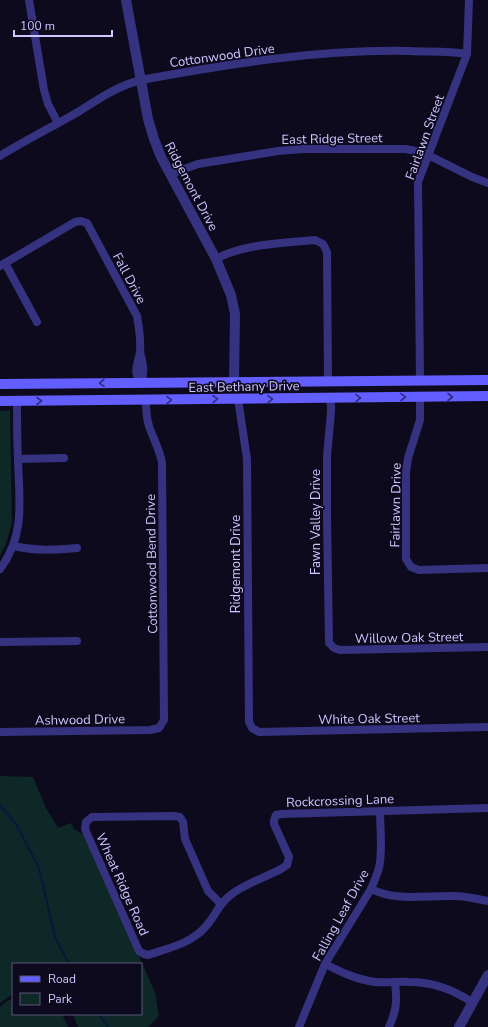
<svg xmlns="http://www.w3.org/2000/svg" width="488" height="1027" font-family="'Nunito Sans',sans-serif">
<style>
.green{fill:#0d2827}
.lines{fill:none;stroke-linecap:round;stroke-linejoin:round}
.stream{stroke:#05193c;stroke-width:2}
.minor{stroke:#353280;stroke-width:8}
.tertiary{stroke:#353280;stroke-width:10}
.secondary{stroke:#635eff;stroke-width:10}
.oneway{stroke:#302c78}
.labels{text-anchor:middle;stroke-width:3.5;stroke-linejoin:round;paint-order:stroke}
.street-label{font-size:13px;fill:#cec7ff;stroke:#0e0a1e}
</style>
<rect width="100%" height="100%" fill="#0e0a1e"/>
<g class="green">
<polygon points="10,410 12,523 6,544 0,556 0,411"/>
<polygon points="0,776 33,777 46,808 58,828 71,823 74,829 84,835 155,992 159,1016 148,1027 78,1027 73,1014 141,1014 141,964 13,964 13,994 0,1003"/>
<polygon points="13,999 13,1014 62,1014 68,1027 0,1027 0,1007 7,1001"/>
</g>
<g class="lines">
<g class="stream">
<polyline points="0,805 16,824 39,868 55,937 69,964"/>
<polyline points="99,1014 108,1027"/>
</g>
<g class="minor">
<polyline points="29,0 44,90 48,104 58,123"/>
<path d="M0 156C26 140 52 127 78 112 99 99 117 86 141 80 229 64 319 49 409 51 428 52 448 51 467 54"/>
<polyline points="171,174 198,164 278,151 303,149 405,149 422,152 472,177 488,183"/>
<path d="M216 259C243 244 284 243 315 240L323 244 327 252 328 381"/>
<polyline points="5,263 37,322"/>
<path d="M0 266 75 222 81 221 87 223 137 316C139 327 141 341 140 352 138 365 132 370 141 383 145 372 143 363 140 352"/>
<polyline points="420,380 418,182 467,54 469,0"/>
<polyline points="420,397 420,420 408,458 406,472 406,559 411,567 419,570 488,568"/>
<polyline points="329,398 331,405 331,412 327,456 327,517 329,643 334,648 340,650 488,647"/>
<polyline points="238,399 247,459 249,722 252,728 259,732 488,727"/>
<polyline points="18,459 64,458"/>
<path d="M14 546C35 551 55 550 77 548"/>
<path d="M0 569C26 534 19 500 18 459 17 440 17 420 17 401"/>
<polyline points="0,642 77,641"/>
<path d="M0 732 150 730 159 728 164 720 162 463C160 450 153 438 149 426 146 417 146 409 146 400"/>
<path d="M371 889C397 902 426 895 454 896 466 896 477 899 488 901"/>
<path d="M221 904 208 891 185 839 183 822 180 817 174 816 92 817 86 822 85 829 139 951 144 954 148 955C169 948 193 943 207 925 217 913 219 903 232 894 245 884 266 877 281 869L287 865 289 857 274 824V820L276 815 281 814 488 808"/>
<path d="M325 964C339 971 353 978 369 981 382 984 395 981 409 982 433 982 453 989 473 1003"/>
<path d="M299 1027 325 964 371 889C374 882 377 875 379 868 383 850 380 829 380 811"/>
<path d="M389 1027C397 1009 397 1002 395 982"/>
</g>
<g class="tertiary">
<polyline points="126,0 148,119 154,139 161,157 216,259 231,295 235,314 234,382"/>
<polyline points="459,1027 488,975"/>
</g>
<g class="secondary">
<polyline points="0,384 488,380"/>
<polyline points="0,401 488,396"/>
</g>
</g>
<defs><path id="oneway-chevron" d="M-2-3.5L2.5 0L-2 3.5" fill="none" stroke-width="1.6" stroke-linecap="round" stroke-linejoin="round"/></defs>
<g class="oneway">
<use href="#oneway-chevron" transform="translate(102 383) rotate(179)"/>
<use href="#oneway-chevron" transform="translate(403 397) rotate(-1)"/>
<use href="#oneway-chevron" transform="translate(450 397)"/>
<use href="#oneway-chevron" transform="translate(358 398) rotate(-1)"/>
<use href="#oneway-chevron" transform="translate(215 399) rotate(-1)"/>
<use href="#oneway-chevron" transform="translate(270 399) rotate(-1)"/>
<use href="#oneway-chevron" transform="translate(169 400) rotate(-1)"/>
<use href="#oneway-chevron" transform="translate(39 401)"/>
</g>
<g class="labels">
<g class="street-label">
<text transform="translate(222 55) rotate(-8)" y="5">Cottonwood Drive</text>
<text transform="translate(424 137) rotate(-70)" y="5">Fairlawn Street</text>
<text transform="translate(332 138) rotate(-1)" y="5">East Ridge Street</text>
<text transform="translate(192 186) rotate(62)" y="5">Ridgemont Drive</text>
<text transform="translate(130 278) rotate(62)" y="5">Fall Drive</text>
<text transform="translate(244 386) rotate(-1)" y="5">East Bethany Drive</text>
<text transform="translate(395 505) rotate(-89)" y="5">Fairlawn Drive</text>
<text transform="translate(315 522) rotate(-90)" y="5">Fawn Valley Drive</text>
<text transform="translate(151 564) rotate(-91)" y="5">Cottonwood Bend Drive</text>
<text transform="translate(235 564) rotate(-90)" y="5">Ridgemont Drive</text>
<text transform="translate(409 637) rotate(-1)" y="5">Willow Oak Street</text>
<text transform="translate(369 718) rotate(-1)" y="5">White Oak Street</text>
<text transform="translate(80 719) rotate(-1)" y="5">Ashwood Drive</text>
<text transform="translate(340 800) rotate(-2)" y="5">Rockcrossing Lane</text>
<text transform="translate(123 884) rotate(66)" y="5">Wheat Ridge Road</text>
<text transform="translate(340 915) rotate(-61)" y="5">Falling Leaf Drive</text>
</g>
</g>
<rect x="12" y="963" width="130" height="52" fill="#0e0a1e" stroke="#5b5678"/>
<rect x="20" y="976" width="20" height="6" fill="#635eff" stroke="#5b5678"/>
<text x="48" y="983" font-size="12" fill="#cec7ff">Road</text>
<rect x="20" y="993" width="20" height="12" fill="#0d2827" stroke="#5b5678"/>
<text x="48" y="1003" font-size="12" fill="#cec7ff">Park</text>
<path d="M14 30v6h98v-6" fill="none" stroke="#cec7ff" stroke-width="2"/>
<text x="20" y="30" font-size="12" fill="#cec7ff" stroke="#0e0a1e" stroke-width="3" paint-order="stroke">100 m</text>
</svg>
